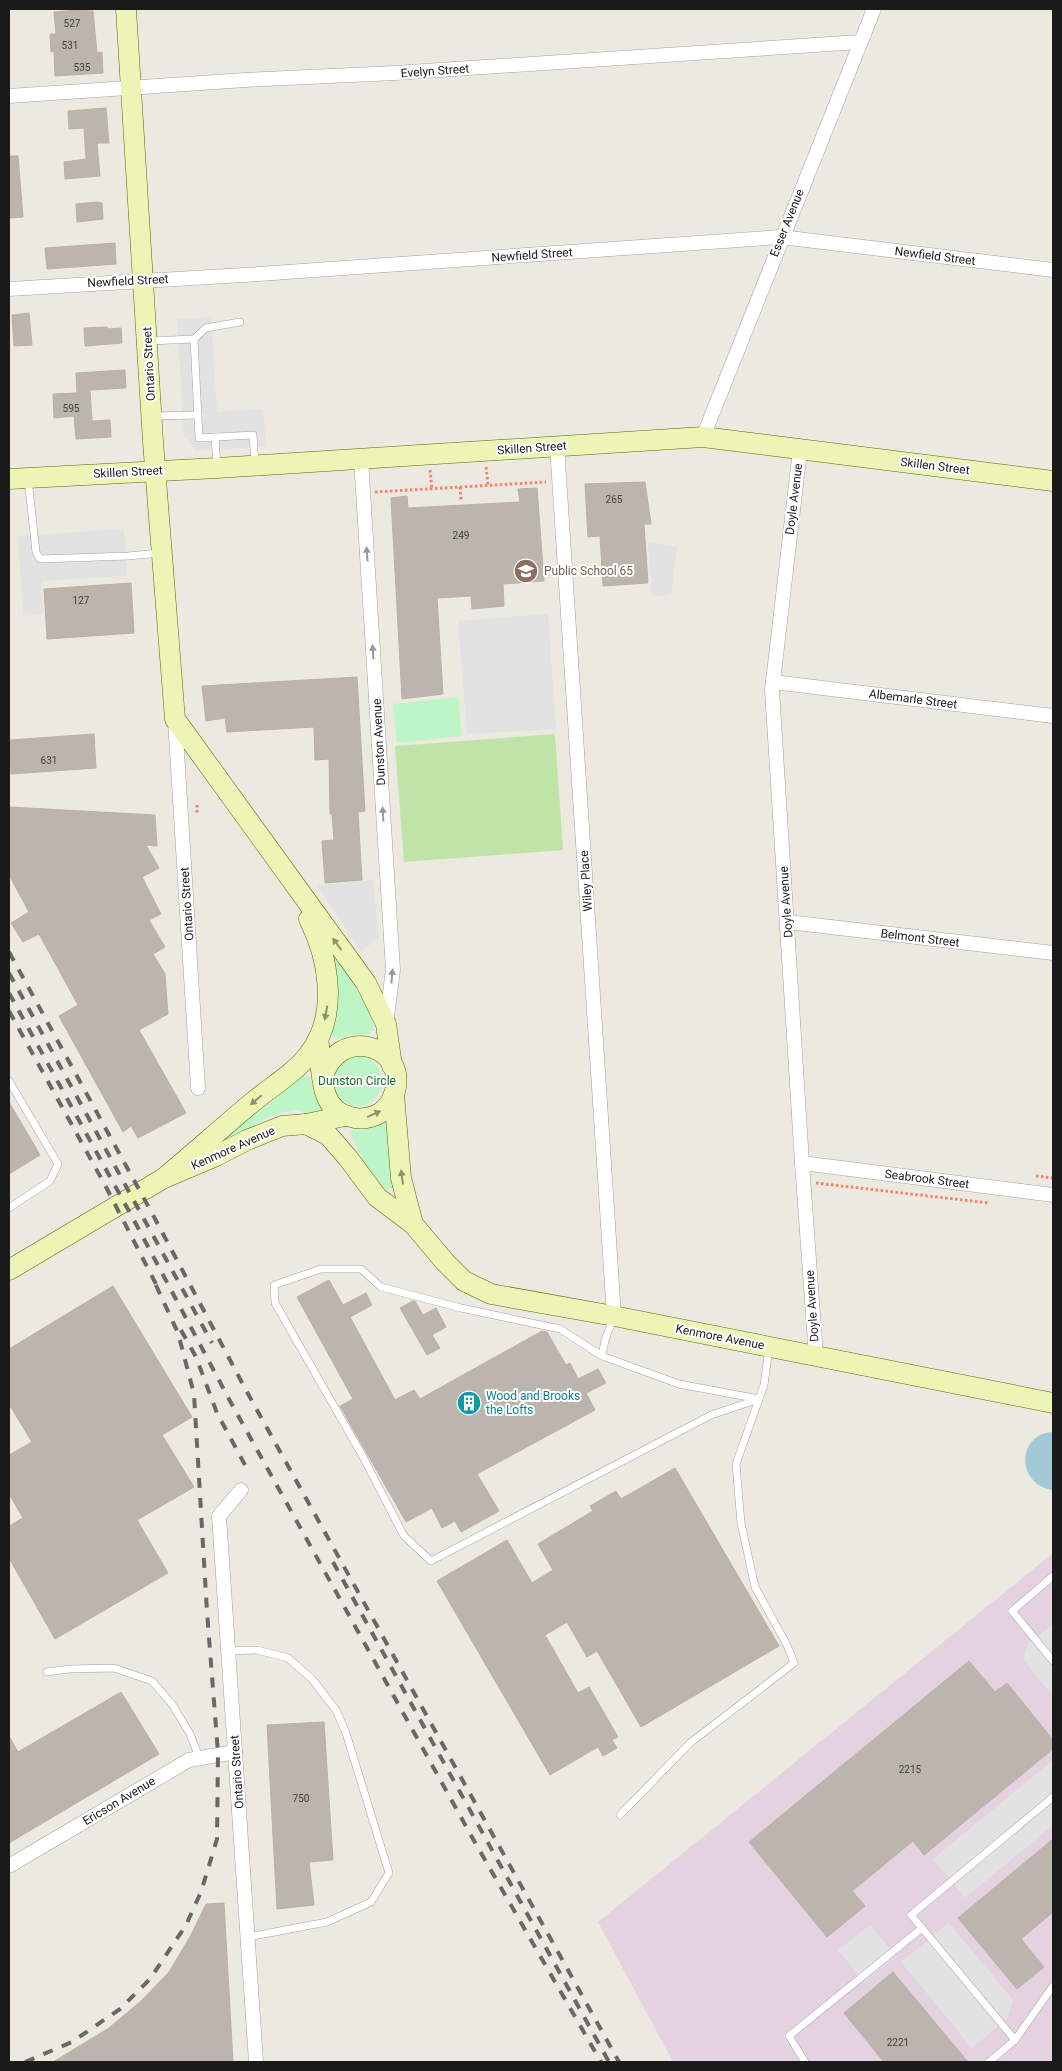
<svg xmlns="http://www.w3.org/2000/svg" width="1062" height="2071" font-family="Roboto,sans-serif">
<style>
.industrial{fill:#e4d2e0}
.grass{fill:#c0e4a8}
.park{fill:#bef5c7}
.parking{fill:#e2e2e2}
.water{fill:#a2c7d7}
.building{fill:#bcb5ad;stroke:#bcb0a4}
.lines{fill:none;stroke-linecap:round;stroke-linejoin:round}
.lane-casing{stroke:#a1a1a1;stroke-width:8}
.street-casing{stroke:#a1a1a1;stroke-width:15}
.secondary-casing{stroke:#56680a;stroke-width:21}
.path{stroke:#f1856c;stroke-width:3;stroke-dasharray:2.5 2.5;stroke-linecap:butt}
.lane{stroke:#fff;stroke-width:7}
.street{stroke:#fff;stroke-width:14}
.secondary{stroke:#ecf5b5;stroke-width:20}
.rail{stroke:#686868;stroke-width:4;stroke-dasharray:10 10;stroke-linecap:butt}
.oneway{fill:#989898}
.oneway2{fill:#8e926f}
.labels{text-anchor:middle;stroke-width:4;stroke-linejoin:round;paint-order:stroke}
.number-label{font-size:10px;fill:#42413f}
.street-label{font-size:12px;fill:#1a1a1a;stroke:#fff}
.education-label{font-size:12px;fill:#785e54;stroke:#fff;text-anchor:start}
.park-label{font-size:12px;fill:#117021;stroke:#fff}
.culture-label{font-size:12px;fill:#0d838f;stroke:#fff;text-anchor:start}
</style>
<rect width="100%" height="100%" fill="#ece9e0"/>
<polygon class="industrial" points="1053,1553 1053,2062 673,2062 598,1922"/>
<polygon class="grass" points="555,734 563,850 404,862 395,746"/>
<g class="park">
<polygon points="458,697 462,736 397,743 393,704"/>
<polygon points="331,948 370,1012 374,1029 369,1034 349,1035 337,1039 332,1035 338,985"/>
<circle cx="357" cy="1081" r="25"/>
<polygon points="307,1075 312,1081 322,1110 314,1115 295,1110 272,1115 217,1145 300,1077"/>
<path d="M384 1121 389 1123 390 1168 393 1187 388 1190C372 1185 357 1147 350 1132Z"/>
</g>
<g class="parking">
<polygon points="211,317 217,412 263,409 266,446 194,451 191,442 184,437 177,319"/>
<polygon points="124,529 127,576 41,581 43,614 23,616 18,536"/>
<polygon points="648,543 677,546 671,595 652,596"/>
<polygon points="548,614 556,729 467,734 458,621"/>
<polygon points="373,880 379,937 361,952 317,885"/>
<polygon points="1053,1624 1053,1696 1023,1660 1028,1644"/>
<polygon points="1053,1760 1053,1825 965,1898 933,1859"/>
<polygon points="949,1923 1013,2000 1008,2018 972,2048 901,1962"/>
<polygon points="870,1925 896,1956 864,1982 838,1950"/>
</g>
<path class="water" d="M1053 1432V1490C1016 1485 1016 1434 1053 1432Z"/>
<g class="building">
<polygon points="88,9 88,11 93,11 97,53 102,52 103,73 55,76 54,51 51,52 50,34 56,34 54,12"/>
<polygon points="106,108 109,143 97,143 100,176 65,179 64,162 86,159 84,128 69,129 68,111"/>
<polygon points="9,156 18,156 23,217 9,218"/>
<polygon points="97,202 102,203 103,219 77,222 76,204"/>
<polygon points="115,243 116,264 47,269 45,248"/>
<polygon points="29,313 32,345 14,346 12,315"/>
<polygon points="107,327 108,329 121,328 122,343 85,346 84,328"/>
<polygon points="125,370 126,388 90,390 92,421 110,420 111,437 76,439 74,416 54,418 53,394 77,393 76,373"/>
<polygon points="645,482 651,524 644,524 648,583 603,586 600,536 588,537 585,484"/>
<polygon points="537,488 544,581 503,584 504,606 472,609 471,596 437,598 443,694 402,699 391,498 407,496 408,508 520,502 518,489"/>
<polygon points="131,583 134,633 47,639 44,589"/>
<polygon points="357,677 365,811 358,812 362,880 325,883 322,841 334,840 332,814 330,814 329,759 315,760 314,727 227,732 225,718 206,721 202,686"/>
<polygon points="94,734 96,768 11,774 10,740"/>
<polygon points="9,807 155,815 157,846 146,845 159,868 142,877 161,914 149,920 165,947 153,954 165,974 168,1014 139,1030 186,1113 138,1138 131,1126 123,1132 59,1016 78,1005 39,934 23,942 11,923 29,912 9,875"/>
<polygon points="9,1102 40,1155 9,1174"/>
<polygon points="329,1280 343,1305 366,1293 372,1305 350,1317 395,1400 414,1390 420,1399 542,1331 547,1332 566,1365 570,1363 578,1379 598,1369 606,1383 586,1393 595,1410 477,1474 499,1511 461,1532 455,1521 442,1528 432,1508 406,1522 340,1406 353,1399 297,1297"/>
<polygon points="113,1286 192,1417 162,1435 194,1487 137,1520 168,1573 55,1639 9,1558 9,1526 23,1518 9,1494 9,1455 32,1442 9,1404 9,1349"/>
<polygon points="413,1301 415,1301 423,1315 436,1308 446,1327 432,1335 440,1348 427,1355 400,1308"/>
<polygon points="675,1468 779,1646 641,1727 597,1651 587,1657 567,1622 545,1635 578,1693 589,1687 618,1737 612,1740 617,1748 603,1756 598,1747 550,1775 437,1581 507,1540 532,1583 553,1570 538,1544 593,1511 590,1506 616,1491 621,1499"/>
<polygon points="969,1661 995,1692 1007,1683 1053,1740 1053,1749 924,1855 913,1841 852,1891 865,1906 827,1937 749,1842"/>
<polygon points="121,1692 159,1754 9,1843 9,1736 18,1752"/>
<polygon points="324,1722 333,1860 309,1862 314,1905 277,1909 267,1725"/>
<polygon points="1053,1839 1053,1912 1021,1939 1044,1967 1017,1989 958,1918"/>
<polygon points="224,1903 233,2062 53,2062 109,2028 141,2001 169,1972 191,1935 206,1904"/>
<polygon points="893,1972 968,2062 884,2062 844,2013"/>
</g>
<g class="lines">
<g class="lane-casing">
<g id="lane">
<polyline points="240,322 206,328 194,339 199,438 253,435 255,463"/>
<polyline points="149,341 194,339"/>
<polyline points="153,416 198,415"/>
<polyline points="215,437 217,466"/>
<polyline points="28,479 36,552 40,559 128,556 160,553"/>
<polyline points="9,1081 58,1164 50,1181 9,1208"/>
<polyline points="602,1356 679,1384 759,1399 711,1415 431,1561 404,1536 362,1455 275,1303 274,1285 321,1269 361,1269 381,1287 461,1308 560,1329 602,1356 605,1340 613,1319"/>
<polyline points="1053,1576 1012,1611 1053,1661"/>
<polyline points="228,1651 257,1650 288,1658 312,1679 336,1710 346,1733 389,1873 371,1902 327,1922 248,1937"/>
<polyline points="47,1672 69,1669 114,1668 152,1681 172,1704 190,1734 199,1757"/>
<polyline points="620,1815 690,1743 794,1663 787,1645 755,1587 741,1523 736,1464 764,1385 769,1348"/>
<polyline points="1015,2040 911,1915 1053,1797"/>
<polyline points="805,2062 789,2036 922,1928"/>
<polyline points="989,2062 1015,2040 1053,1986"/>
</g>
</g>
<g class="street-casing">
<g id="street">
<polyline points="9,96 245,80 395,73 860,42"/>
<polyline points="9,289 259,274 781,237 1053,270"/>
<polyline points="703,437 874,9"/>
<polyline points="557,446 614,1316"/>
<polyline points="800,450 772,690 802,1163 816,1356"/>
<polyline points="361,459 393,970 386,1024"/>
<polyline points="773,682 1053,716"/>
<polyline points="175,720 198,1088"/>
<polyline points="788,922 1053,953"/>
<polyline points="802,1163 1053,1195"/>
<polyline points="241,1490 219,1516 256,2062"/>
<polyline points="9,1866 189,1760 235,1752"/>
</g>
</g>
<g class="secondary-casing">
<g id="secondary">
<polyline points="126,9 153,442 175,719 366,983 386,1024 392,1066"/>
<polyline points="9,479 217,468 703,437 1053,481"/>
<path d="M318 1039C323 1066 316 1110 351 1117 360 1120 372 1118 380 1113 389 1107 394 1097 396 1087 403 1043 337 1027 323 1077"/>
<polyline points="394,1094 401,1178 413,1224"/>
<polyline points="306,1124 328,1135 348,1158 377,1197 413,1224 445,1262 464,1281 491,1294 614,1316 1053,1403"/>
<path d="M164 1178C194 1153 224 1126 254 1101 272 1086 295 1073 309 1054 339 1015 329 959 309 919"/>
<polyline points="9,1270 164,1178 216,1156 247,1140 282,1126 306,1124 345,1116"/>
</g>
</g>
<g class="path">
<polyline points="486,467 488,485"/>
<polyline points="430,470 432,489"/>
<polyline points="460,487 461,500"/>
<polyline points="375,492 546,482"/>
<polyline points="197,805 197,815"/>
<polyline points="1036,1176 1053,1178"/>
<polyline points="816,1183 989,1203"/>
</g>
<use href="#lane" class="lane"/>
<use href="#street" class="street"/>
<use href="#secondary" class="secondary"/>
<g class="rail">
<polyline points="9,952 153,1215 247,1392 619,2062"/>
<polyline points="9,973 212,1343"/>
<polyline points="9,993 136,1224 230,1401 477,1846 601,2062"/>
<polyline points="9,1011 105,1185 157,1286"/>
<polyline points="181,1330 196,1357 217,1413 245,1465"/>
<polyline points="333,1562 609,2062"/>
<polyline points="25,2062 72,2042 120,2009 150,1979 186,1925 201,1892 217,1839 218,1753 207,1612 194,1394 178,1333 154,1281"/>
</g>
</g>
<defs><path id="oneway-solid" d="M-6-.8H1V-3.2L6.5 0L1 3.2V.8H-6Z" transform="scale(1.25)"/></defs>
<g class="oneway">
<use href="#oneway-solid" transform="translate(367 554) rotate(-94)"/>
<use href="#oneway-solid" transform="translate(373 652) rotate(-94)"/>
<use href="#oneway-solid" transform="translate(383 814) rotate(-93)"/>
<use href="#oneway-solid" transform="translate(392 976) rotate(-85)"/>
</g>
<g class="oneway2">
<use href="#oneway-solid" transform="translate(337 944) rotate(-126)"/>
<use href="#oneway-solid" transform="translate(326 1013) rotate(100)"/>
<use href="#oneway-solid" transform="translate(256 1100) rotate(140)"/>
<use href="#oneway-solid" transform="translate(374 1114) rotate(-24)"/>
<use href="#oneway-solid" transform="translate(402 1177) rotate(-98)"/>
</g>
<defs>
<g id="school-disc" transform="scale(1.25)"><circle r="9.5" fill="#8d6e63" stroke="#fff"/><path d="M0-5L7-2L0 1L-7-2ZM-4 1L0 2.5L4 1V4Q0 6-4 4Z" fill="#fff"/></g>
<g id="building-disc" transform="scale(1.25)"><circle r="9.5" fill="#0f9aa8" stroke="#fff"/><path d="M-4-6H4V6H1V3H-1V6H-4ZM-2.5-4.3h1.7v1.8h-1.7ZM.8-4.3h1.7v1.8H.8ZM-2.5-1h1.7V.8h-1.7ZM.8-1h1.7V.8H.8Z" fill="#fff"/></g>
</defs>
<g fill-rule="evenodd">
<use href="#school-disc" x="526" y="571"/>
<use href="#building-disc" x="469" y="1403"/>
</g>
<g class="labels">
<g class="number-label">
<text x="72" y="27">527</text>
<text x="70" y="49">531</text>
<text x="82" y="71">535</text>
<text x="71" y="412">595</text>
<text x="614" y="503">265</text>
<text x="461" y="539">249</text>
<text x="81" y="604">127</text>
<text x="49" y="764">631</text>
<text x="910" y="1773">2215</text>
<text x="301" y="1802">750</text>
<text x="898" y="2046">2221</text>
</g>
<g class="street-label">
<text transform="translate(435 71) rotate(-4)" y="4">Evelyn Street</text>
<text transform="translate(787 223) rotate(-68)" y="4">Esser Avenue</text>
<text transform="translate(532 255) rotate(-4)" y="4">Newfield Street</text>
<text transform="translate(935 256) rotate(7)" y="4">Newfield Street</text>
<text transform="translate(128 281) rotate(-3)" y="4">Newfield Street</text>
<text transform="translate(149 364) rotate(-93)" y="4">Ontario Street</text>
<text transform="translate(532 448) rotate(-4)" y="4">Skillen Street</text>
<text transform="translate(935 466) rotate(7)" y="4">Skillen Street</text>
<text transform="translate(128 472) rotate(-3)" y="4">Skillen Street</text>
<text transform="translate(794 499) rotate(-83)" y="4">Doyle Avenue</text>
<text transform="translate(913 699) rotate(7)" y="4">Albemarle Street</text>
<text transform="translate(379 742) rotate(-93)" y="4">Dunston Avenue</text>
<text transform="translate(586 881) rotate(-94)" y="4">Wiley Place</text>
<text transform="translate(786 902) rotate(-94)" y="4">Doyle Avenue</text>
<text transform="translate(187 904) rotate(-94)" y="4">Ontario Street</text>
<text transform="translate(920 938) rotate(7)" y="4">Belmont Street</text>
<text transform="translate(233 1148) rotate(-24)" y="4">Kenmore Avenue</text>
<text transform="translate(927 1179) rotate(7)" y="4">Seabrook Street</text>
<text transform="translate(812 1306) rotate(-94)" y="4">Doyle Avenue</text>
<text transform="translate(720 1337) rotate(11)" y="4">Kenmore Avenue</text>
<text transform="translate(237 1772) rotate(-94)" y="4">Ontario Street</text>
<text transform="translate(119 1801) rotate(-31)" y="4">Ericson Avenue</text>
</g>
<g class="education-label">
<text x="544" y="575">Public School 65</text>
</g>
<g class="park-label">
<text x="357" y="1085">Dunston Circle</text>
</g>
<g class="culture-label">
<text x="486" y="1400">Wood and Brooks<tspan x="486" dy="14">the Lofts</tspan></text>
</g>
</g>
<rect width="1062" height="2071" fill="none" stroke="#1a1a1a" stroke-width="20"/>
</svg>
